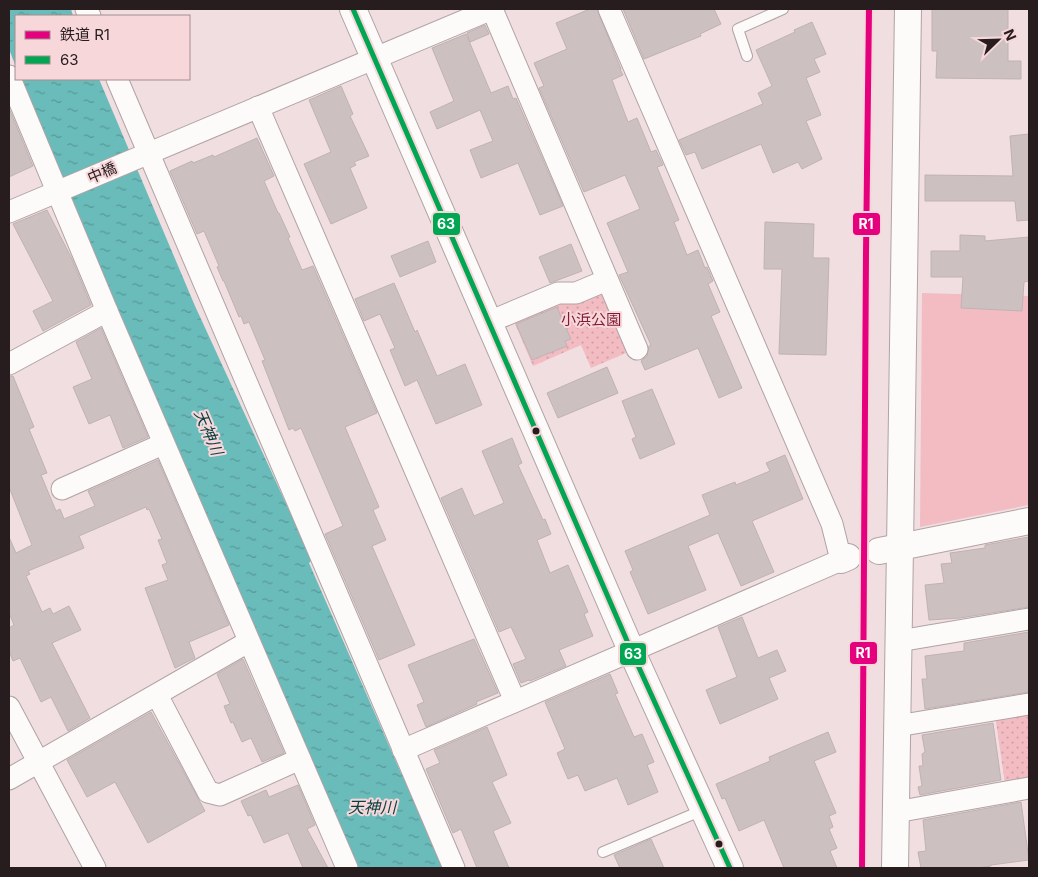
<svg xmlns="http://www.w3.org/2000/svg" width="1038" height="877" font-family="Inter,'Noto Sans JP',sans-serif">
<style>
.grass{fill:url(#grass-dots)}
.garden{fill:#f2bcc2}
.water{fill:url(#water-ripples)}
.building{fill:#cdc0c1;stroke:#c0b2b3}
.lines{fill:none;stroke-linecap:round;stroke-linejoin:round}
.service-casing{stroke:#b0a3a4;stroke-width:12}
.minor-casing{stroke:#b0a3a4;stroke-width:23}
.tertiary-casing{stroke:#b0a3a4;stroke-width:28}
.service{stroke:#fdfafa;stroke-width:10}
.minor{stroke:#fdfafa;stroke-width:21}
.tertiary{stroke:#fdfafa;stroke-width:26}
.bus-1-casing{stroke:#f7d7da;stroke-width:9}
.bus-1{stroke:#00a651;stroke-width:5}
.rail-1-casing{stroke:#f7d7da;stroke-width:10}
.rail-1{stroke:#e5007d;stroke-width:6}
.bus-dot{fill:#281d1e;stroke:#f7d7da;stroke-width:2}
.labels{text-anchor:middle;stroke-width:4;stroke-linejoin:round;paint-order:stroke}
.street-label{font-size:15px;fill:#281d1e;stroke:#f7d7da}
.park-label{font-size:15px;fill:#7f1b33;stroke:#f7d7da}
.water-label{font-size:16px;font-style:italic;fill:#073f3e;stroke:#f7d7da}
.line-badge{stroke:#f7d7da;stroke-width:2}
.badge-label{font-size:14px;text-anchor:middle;font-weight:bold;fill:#fff}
</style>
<defs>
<pattern id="grass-dots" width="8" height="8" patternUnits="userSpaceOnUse" patternTransform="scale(1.25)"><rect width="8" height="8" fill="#f2bcc2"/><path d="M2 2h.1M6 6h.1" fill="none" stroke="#d0a1a6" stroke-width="1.8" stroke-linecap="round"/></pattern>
<pattern id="water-ripples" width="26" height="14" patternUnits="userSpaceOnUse" patternTransform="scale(1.25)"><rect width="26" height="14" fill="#6abcbb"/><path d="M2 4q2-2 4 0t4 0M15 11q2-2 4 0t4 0" fill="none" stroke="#579897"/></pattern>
</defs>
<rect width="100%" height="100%" fill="#f0dee0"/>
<g class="grass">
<polygon points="607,292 633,350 591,368 581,345 533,366 513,319 565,297"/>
<polygon points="1029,710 1029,780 1005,784 995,715"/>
</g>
<polygon class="garden" points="922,293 1029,296 1029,505 920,527"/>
<g class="water">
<polygon points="9,9 71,9 73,16 16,16 16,67 9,49"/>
<polygon points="21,79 99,79 195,306 312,560 309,563 401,773 406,775 446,868 350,868"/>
</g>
<g class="building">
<polygon points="590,9 597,9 621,69 620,69 623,75 612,80 628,122 637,118 651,152 656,150 663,165 657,167 679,220 674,222 687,255 698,250 705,268 707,267 713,281 708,284 720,312 711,316 742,388 719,398 698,348 645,370 641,361 647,356 649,346 651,345 619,275 628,272 607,223 640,209 625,175 584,192 539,88 544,86 534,63 567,49 556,23"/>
<polygon points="623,9 714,9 721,24 700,34 701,36 644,59"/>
<polygon points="932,9 1008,9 1008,61 1021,61 1021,79 936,78 937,51 932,51"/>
<polygon points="812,22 826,54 814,59 820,72 806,78 821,115 806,121 822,159 802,169 798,162 773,173 761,144 702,169 695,152 686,155 679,140 763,104 758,93 772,86 756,50 795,32 794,30"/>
<polygon points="485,25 489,34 470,42 467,33"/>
<polygon points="466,34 491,93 508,86 513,99 516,98 563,206 540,215 518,163 481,178 470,150 493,141 480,110 437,129 430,112 454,101 432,48"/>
<polygon points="341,86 353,114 350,116 369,156 354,162 356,165 350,168 367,208 331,224 304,164 331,152 309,100"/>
<polygon points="9,108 33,166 9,177"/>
<polygon points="1029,134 1029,220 1017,221 1015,201 925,201 925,175 1013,176 1010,136"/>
<polygon points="257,138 274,176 264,181 278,213 279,213 290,237 288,238 302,270 313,266 377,413 345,427 379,507 373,510 386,540 372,546 415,645 379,660 325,534 343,526 301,428 295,431 293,428 289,430 262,361 265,360 249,322 244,324 241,316 239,317 224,281 223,281 217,267 219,266 204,231 197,234 170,171 192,161 193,163 213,155 214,157"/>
<polygon points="47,210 72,259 91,305 43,331 33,311 53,301 13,224"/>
<polygon points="765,222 814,224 813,258 829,258 826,355 779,354 782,269 764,269"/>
<polygon points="960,235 985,236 985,241 1029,237 1029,281 1024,282 1022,311 961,308 963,277 931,277 931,251 960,251"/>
<polygon points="428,241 436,262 400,277 391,256"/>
<polygon points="571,244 582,271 550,283 539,257"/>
<polygon points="394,283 415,332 417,330 437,376 465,364 482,405 436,424 417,380 405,386 390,350 395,348 380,314 364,321 355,299"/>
<polygon points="557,307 571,339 565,341 567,346 532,360 516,324"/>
<polygon points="101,328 148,437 123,448 110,415 89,424 73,387 92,379 76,342"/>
<polygon points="607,367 618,393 558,418 547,393"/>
<polygon points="9,376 13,376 34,427 29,429 47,473 41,475 56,511 60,509 64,519 95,506 88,491 158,460 229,625 189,642 195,658 175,668 145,588 168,580 162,565 167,563 158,540 162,539 149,509 147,510 146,507 79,536 84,548 28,571 30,574 26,576 42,612 50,608 53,614 69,606 81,630 52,643 90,718 68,731 51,697 41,702 20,658 13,661 9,651 9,628 14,625 9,613 9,537 16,553 32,545 9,487"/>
<polygon points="652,389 675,444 640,459 632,439 636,437 622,401"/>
<polygon points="512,438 522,463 518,465 543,520 545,519 551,534 537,540 550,573 568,565 588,612 584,614 593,636 559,650 566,666 530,681 529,680 521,683 513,664 526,659 511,627 499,632 441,498 462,488 474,516 504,503 482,451"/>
<polygon points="785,455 803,499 752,521 774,572 741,586 718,533 688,546 706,590 648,614 630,572 633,570 625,551 710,515 702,495 735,482 736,485 770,471 766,463"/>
<polygon points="1029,537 1029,607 960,618 929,620 925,585 944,583 941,564 952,563 950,553 985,548 985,545"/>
<polygon points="742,617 758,658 777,650 786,671 769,678 778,699 720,724 706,690 737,677 718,627"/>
<polygon points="1029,632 1029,692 925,709 922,679 927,679 925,656 964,651 964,643"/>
<polygon points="474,639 498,693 476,702 477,704 426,727 417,705 424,702 408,665"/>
<polygon points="243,659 284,753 262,762 251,738 242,742 233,722 231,723 224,706 230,704 217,674"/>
<polygon points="610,674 618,693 615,694 634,737 642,734 654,762 647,765 658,792 628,805 617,778 585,791 578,775 568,779 557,753 565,749 545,702"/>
<polygon points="151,712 205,811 148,843 115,782 87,797 67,760"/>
<polygon points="993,723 1001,780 920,795 918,787 922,786 919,766 923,766 922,754 925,752 922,735"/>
<polygon points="487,727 507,775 492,782 511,823 493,831 509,868 477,868 461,829 453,833 426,769 440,763 434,750"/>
<polygon points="828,732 836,752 814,761 836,813 829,816 833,827 829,829 837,848 830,851 837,868 784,868 764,820 739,831 725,798 722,799 716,784 770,761 769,757"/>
<polygon points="298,785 315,825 307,829 328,868 303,868 288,833 264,843 251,815 248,816 241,801 266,790 269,797"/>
<polygon points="1021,802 1029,860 991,865 991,866 977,868 921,868 918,852 926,851 923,820"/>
<polygon points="651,839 664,868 620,868 614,855"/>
</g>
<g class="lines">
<g class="service-casing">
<g id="service">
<polyline points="747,56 738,29 783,9"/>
<polyline points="603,852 703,810"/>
</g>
</g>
<g class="minor-casing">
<g id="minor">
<polyline points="86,9 90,16"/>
<polyline points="492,9 637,349"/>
<polyline points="9,76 107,311 347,868"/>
<polyline points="117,79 454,868"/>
<polyline points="258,107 515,701"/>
<polyline points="9,212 492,9"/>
<polyline points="489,322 558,293 576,293 607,280"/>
<polyline points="9,364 107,311"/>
<polyline points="62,489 163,444"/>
<polyline points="899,641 1029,619"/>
<polyline points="157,695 208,792 220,795 300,759"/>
<polyline points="9,707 95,868"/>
<polyline points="897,726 1029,704"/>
<polyline points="403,750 841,560 832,524 609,9"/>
<polyline points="9,779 248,642"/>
<polyline points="896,812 1029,788"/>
</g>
</g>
<g class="tertiary-casing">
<g id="tertiary">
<polyline points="353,9 631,650 730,868"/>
<polyline points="879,551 900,547 908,9"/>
<polyline points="841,560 848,557"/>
<polyline points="895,868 900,547 1029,521"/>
</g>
</g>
<use href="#service" class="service"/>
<use href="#minor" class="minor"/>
<use href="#tertiary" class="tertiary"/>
<g class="bus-1-casing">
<polyline id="bus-1" points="353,9 631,650 730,868"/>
</g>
<use href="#bus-1" class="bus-1"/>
<g class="rail-1-casing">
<polyline id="rail-1" points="862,868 866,253 869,9"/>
</g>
<use href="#rail-1" class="rail-1"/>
</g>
<g class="bus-dot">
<circle cx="536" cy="431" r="4.5"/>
<circle cx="719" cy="844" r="4.5"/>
</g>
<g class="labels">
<g class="street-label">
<text transform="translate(102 173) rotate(-23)" y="5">中橋</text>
</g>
<g class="park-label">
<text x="591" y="325">小浜公園</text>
</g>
<g class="water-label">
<text transform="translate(209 432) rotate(67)" y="6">天神川</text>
<text x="372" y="813">天神川</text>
</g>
</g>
<g class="line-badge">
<rect x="852" y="212" width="29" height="24" rx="5" fill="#e5007d"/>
<rect x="432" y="212" width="29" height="24" rx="5" fill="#00a651"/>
<rect x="849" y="641" width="29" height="24" rx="5" fill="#e5007d"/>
<rect x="619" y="642" width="28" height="24" rx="5" fill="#00a651"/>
</g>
<g class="badge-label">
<text x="866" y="229">R1</text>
<text x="446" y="229">63</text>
<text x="863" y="658">R1</text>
<text x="633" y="659">63</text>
</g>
<rect width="1038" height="877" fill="none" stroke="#281d1e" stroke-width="20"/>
<rect x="15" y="15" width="175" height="65" fill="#f7d7da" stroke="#a48d8f"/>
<rect x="25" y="31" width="25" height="8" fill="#e5007d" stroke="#a48d8f"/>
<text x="60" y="40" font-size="15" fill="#281d1e">鉄道 R1</text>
<rect x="25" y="56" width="25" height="8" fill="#00a651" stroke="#a48d8f"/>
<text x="60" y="65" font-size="15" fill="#281d1e">63</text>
<g transform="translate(998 40) rotate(67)" stroke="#f7d7da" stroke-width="4" paint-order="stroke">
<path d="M0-4L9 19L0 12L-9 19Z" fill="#281d1e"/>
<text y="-8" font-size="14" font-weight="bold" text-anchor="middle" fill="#281d1e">N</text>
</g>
</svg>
